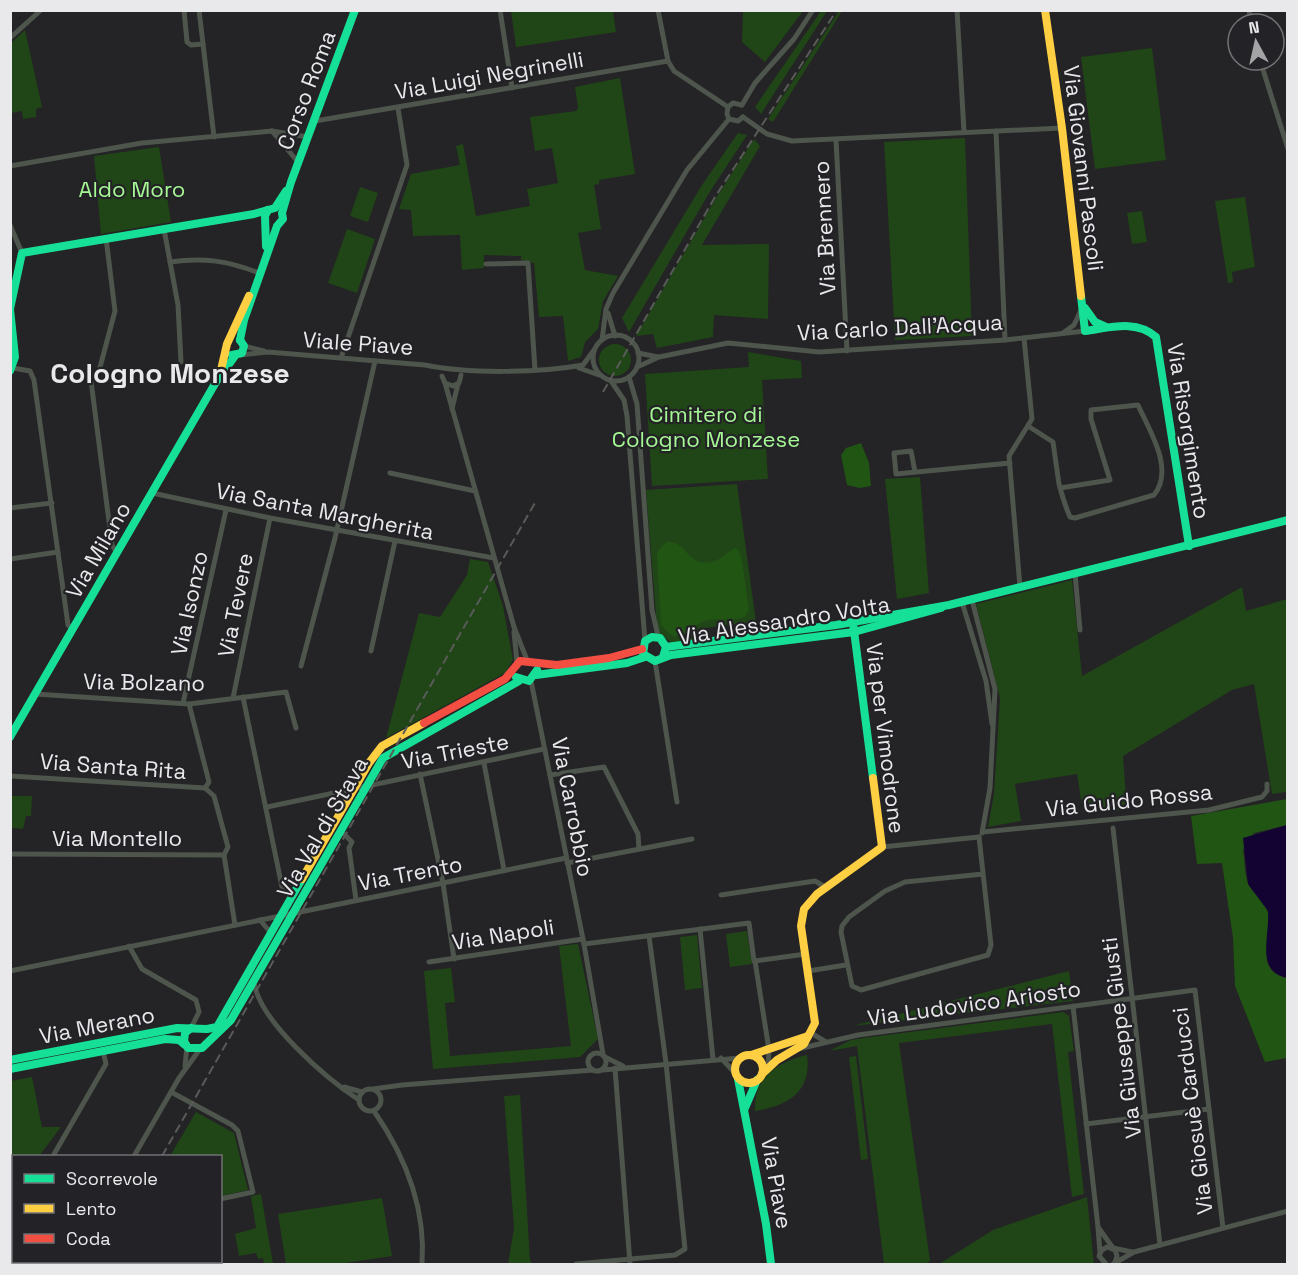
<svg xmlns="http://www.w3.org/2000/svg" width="1298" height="1275" font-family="'Space Grotesk',sans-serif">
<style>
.green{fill:#204617}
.forest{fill:#215513}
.water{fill:#130333}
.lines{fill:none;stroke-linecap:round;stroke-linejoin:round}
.street{stroke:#4d554c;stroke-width:5}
.fast{stroke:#16e098;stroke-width:8}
.slow{stroke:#ffcf43;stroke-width:8}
.jam{stroke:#f24e42;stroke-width:8}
.rail{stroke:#595b58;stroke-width:2;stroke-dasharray:9 4.5;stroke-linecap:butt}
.labels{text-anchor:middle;stroke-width:4.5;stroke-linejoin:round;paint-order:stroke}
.street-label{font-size:22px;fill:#e9e9eb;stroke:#232226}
.park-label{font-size:22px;fill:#a6f895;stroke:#232226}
.district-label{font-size:28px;font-weight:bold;fill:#e9e9eb;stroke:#232226}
</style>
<rect width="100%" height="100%" fill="#242325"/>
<g class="green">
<polygon points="511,11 613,11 616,32 516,47"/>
<polygon points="743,11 743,10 803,11 765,62 742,42"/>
<polygon points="821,11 827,11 761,114 755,107"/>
<polygon points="839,11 842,11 773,122 768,119"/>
<polygon points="25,30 42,107 36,109 36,117 23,119 22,111 11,113 10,44"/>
<polygon points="1152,48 1166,160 1095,169 1081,57"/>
<polygon points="620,78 635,174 599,180 599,184 594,185 601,229 578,233 585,270 618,276 603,301 598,329 585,342 581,357 568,361 563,316 539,317 534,263 521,260 521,256 484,255 484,268 462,270 460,235 413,236 411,210 399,209 411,174 460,165 456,146 463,144 476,216 530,206 527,189 558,183 552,148 535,151 530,117 576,111 578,108 575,87"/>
<polygon points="738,133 747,135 709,193 629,332 622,318 702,185"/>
<polygon points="965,138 972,336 895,340 884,142"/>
<polygon points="754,139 760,146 702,245 769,244 768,319 714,315 713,337 657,348 653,334 636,336 716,198"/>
<polygon points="159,147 171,222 101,234 94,156"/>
<polygon points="360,187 378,193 368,222 350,216"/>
<polygon points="1245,197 1255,267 1232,272 1233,282 1228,283 1215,201"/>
<polygon points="1142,211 1147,242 1132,244 1127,213"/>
<polygon points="347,229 375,239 357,293 328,283"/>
<circle cx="615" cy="360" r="16"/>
<polygon points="748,352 801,361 802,378 762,380 768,479 652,486 645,374 749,367"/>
<polygon points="920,477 929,593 897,599 885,479"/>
<polygon points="737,484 756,622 705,628 688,642 672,643 660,634 657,627 646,490"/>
<polygon points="470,559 488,562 503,606 513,660 505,673 386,738 419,613 440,617 467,575"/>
<polygon points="1072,580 1082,676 1242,587 1246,611 1287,599 1287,792 1272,794 1254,684 1232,690 1123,756 1127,810 1083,812 1077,774 1015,784 1021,821 988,827 994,794 1000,698 976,604"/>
<polygon points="11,796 32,796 31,816 26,816 23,829 12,828 11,848"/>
<polygon points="747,931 752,964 730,967 726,934"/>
<polygon points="697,935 702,988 685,990 680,937"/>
<polygon points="578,944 598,1039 580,1057 433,1069 424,971 451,968 455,1002 445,1003 450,1056 571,1046 559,946"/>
<polygon points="1069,971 1073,1001 852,1026"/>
<polygon points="1063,1012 1069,1016 1074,1051 1068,1052 1084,1194 1072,1197 1052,1024 899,1043 930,1261 925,1264 884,1264 857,1046 829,1051 851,1040 864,1038"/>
<path d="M807 1055C812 1092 788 1106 755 1111 753 1078 777 1062 807 1055Z"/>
<polygon points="856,1056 868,1159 861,1160 849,1057"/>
<polygon points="32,1077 42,1127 61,1127 39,1156 14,1156 14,1226 11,1229 11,1081"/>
<polygon points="520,1095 530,1260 532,1264 508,1264 514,1228 504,1096"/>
<polygon points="196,1112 234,1133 248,1190 221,1196 220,1156 170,1156"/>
<polygon points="261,1194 273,1264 264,1264 263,1258 258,1259 256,1253 239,1256 235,1234 256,1228 251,1196"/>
<polygon points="1087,1197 1094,1264 939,1264 993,1230"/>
<polygon points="382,1198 392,1256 339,1264 286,1264 278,1214"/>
</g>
<g class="forest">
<polygon points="861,443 869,463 871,486 860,488 847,485 841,455 846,448"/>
<path d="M667 542C687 540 688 570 715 561 722 559 727 551 736 548L741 555 749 609 745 617C731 621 720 618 708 620 688 624 679 652 661 624L657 554 661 547Z"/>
<path d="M1287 799V825L1254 833 1243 850C1245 860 1244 873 1248 883 1252 893 1263 899 1267 910 1276 933 1250 970 1287 978V1058L1265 1062 1235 986 1233 938 1222 863 1197 864 1191 816Z"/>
</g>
<path class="water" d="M1287 825H1288L1287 978C1255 971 1270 935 1268 911L1248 884 1243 838Z"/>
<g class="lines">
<g class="street">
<polyline points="184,10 187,42 191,45 203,44"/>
<polyline points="199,10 214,137"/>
<polyline points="500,10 512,88"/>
<polyline points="658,10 668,61 674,71 728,107"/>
<polyline points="957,10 964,132"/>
<polyline points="1249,10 1251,24"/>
<polyline points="10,38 41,10"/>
<polyline points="1260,60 1288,149"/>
<polyline points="742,105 755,83 794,39 813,10"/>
<polyline points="743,117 767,134 792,141 1062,128"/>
<polyline points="729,119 727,114 728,107 733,103 742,105"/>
<polyline points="729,119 738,121 743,117"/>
<polyline points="315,121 668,61"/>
<polyline points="272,131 298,162"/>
<polyline points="996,131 1005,340"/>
<polyline points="836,140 847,351"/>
<polyline points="10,166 142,143 272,131 308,137"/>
<polyline points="10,225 22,253"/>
<polyline points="164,229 178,305 181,362"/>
<path d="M170 262C204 257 228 261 259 273"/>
<polyline points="486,264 528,263 535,370"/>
<polyline points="608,313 615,336"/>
<polyline points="1063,333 1074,325 1081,310"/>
<circle cx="616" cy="358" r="23"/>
<polyline points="602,340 606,309 613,293 687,170 729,119"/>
<polyline points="244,346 264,351"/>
<polyline points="638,353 658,357"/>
<path d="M240 355 268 352 425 365C468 374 539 373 583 365L594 350"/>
<polyline points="341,358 407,165 398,108"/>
<polyline points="637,367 659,357 728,343 819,352 1005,340 1085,331"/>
<polyline points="13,368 30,371 34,380 68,625 73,629"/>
<polyline points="579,368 599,375"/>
<polyline points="99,371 115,311 106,238"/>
<polyline points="90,373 112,545 117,553"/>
<polyline points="442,376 445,383 453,386 459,383 461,375"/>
<polyline points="629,377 637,404 652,610 658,636"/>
<polyline points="611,381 624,400 627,416 645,641"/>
<polyline points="445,383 514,627 527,660"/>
<polyline points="452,409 458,384"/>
<path d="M1028 426 1053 442 1059 484C1062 495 1065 506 1070 517L1075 518 1154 495C1175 469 1149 430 1138 405L1091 410V419L1110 480 1060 488"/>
<polyline points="915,472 911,451 894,453 896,474 1010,463"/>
<polyline points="390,473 475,491"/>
<polyline points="152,493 270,518 494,558"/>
<polyline points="10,508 52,503"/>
<polyline points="10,559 58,552"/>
<polyline points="1075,573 1080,630"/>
<polyline points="1020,587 1009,456 1032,419 1024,338"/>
<polyline points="972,600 995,689 990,788 982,833"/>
<polyline points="962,602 986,681 992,724"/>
<polyline points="514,632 517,663"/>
<polyline points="371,651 395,541"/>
<polyline points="655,661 677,802"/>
<polyline points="301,666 335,538 375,361"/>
<polyline points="531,681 584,944 603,1054"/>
<polyline points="35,694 189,704 286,692 296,728"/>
<polyline points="243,697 282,887 291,898"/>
<polyline points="233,698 270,518"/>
<polyline points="183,703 226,510"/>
<polyline points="484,763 504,870"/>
<polyline points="420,774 443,883 454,959"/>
<polyline points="550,775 604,767 638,834 639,849"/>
<polyline points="10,776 205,788 209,782 189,704"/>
<polyline points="205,788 214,796 228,847 224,855 235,925"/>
<polyline points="267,807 544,749"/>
<polyline points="1113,828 1160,1245"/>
<polyline points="341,831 352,842 349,848 356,900"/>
<polyline points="983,832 1209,810 1262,797 1267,791 1267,784"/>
<polyline points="979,837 991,945 988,955 861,990 852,986 841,932 842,926 849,917 885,891 905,882 983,874"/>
<polyline points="882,847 979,837"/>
<polyline points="10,854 224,855"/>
<polyline points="567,863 692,839"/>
<polyline points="721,895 815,881 825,887"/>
<polyline points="260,920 271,933"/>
<polyline points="700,929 713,1059"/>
<polyline points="584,944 749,923 754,961 806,954"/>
<polyline points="129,946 142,969 196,1000 199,1012 191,1028"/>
<polyline points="755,961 769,1050 768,1066"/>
<polyline points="429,962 583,939"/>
<polyline points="10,971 566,858"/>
<polyline points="808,971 846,965"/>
<path d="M254 982C259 1021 327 1079 359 1100"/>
<polyline points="1073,1006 1098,1227"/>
<polyline points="811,1033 826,1042"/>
<polyline points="798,1049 858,1035 1195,990 1223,1228"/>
<circle cx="597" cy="1062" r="9"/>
<polyline points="605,1057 623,1066"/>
<polyline points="721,1058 735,1073"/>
<polyline points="185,1066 187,1046"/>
<polyline points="615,1068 630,1264"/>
<polyline points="603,1070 740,1058"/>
<polyline points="344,1087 362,1092"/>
<circle cx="370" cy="1100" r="11"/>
<polyline points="373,1089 402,1085 593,1070"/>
<polyline points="171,1092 232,1125 238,1131 253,1192 220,1199"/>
<path d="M374 1111C405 1156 426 1209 422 1264"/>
<polyline points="1086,1124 1209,1109"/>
<polyline points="53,1156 106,1064 103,1051"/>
<polyline points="134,1156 179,1078 200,1049"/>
<polyline points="1100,1253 1098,1227 1113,1248 1132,1252"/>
<polyline points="73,1264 75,1262"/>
<polyline points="576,1264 675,1255 685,1249 666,1063 649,936"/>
<polyline points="1106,1264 1099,1256 1102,1250 1107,1247 1115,1250 1117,1256 1115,1262"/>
<polyline points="1113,1264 1134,1252 1288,1211"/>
</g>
<g class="fast">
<polyline points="266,246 265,216 268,210"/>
<path d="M1081 296 1085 331C1109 328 1136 319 1156 337L1189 546"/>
<polyline points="1085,308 1095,322 1106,327"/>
<polyline points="10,309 22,253 254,214 275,208 286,191"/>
<polyline points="10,309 15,357 10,371"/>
<polyline points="240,340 244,320 277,226 283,219 282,213 291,182 355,10"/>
<polyline points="232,355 242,353 244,346 240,340"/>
<polyline points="853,623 873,778"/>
<polyline points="666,647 836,625 949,605 1288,520"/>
<polyline points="663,657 666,647 660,638 652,637 645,641 643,654 655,661 671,655 854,632 941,608"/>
<polyline points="536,675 627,663 645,657"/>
<polyline points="516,677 529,681 537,670"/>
<polyline points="10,737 216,382 235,356"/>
<polyline points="191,1028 185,1033 184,1041 188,1048 202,1048 231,1020 383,758 519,681"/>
<polyline points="10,1060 177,1028 207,1029 217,1027 302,879"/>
<polyline points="10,1069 165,1039 179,1040 185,1045"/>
<polyline points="738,1079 766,1224 771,1264"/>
<polyline points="745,1108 757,1080"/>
</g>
<g class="slow">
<polyline points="1045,10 1062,128 1081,296"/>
<polyline points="221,370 227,344 249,296"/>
<polyline points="302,879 369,763 382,746 424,723"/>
<polyline points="751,1055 808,1036"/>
<circle cx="749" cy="1069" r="14"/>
<polyline points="762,1074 777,1060 804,1044 815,1023 801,926 804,909 817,894 882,847 873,778"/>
</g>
<polyline class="jam" points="424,723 505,679 520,661 557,665 609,658 642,649"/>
<g class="rail">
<polyline points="603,392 715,197 837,10"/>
<polyline points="162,1156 536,501"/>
<polyline points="100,1264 102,1262"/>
</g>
</g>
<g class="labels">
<g class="street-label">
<text transform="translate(489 75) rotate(-10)" y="8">Via Luigi Negrinelli</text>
<text transform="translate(306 90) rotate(-69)" y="8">Corso Roma</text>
<text transform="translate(1084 168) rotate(83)" y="8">Via Giovanni Pascoli</text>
<text transform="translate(824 228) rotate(-93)" y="8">Via Brennero</text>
<text transform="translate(900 327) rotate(-3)" y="8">Via Carlo Dall'Acqua</text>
<text transform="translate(358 343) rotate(4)" y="8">Viale Piave</text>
<text transform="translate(1189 431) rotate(81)" y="8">Via Risorgimento</text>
<text transform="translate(325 511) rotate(11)" y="8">Via Santa Margherita</text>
<text transform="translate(98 550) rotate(-60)" y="8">Via Milano</text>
<text transform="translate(189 603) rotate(-78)" y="8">Via Isonzo</text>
<text transform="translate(235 605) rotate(-79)" y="8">Via Tevere</text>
<text transform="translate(784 620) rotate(-9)" y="8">Via Alessandro Volta</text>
<text transform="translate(144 682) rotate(1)" y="8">Via Bolzano</text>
<text transform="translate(886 738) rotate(83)" y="8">Via per Vimodrone</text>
<text transform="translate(455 751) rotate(-11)" y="8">Via Trieste</text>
<text transform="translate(113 766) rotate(4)" y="8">Via Santa Rita</text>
<text transform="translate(1129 800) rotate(-6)" y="8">Via Guido Rossa</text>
<text transform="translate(573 807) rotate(79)" y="8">Via Carrobbio</text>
<text transform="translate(322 827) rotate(-60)" y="8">Via Val di Stava</text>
<text x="117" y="846">Via Montello</text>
<text transform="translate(410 873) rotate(-11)" y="8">Via Trento</text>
<text transform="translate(503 934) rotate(-9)" y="8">Via Napoli</text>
<text transform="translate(974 1003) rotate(-8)" y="8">Via Ludovico Ariosto</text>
<text transform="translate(97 1025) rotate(-11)" y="8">Via Merano</text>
<text transform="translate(1121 1038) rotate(-97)" y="8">Via Giuseppe Giusti</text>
<text transform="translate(1192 1111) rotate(-97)" y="8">Via Giosuè Carducci</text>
<text transform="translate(777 1183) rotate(80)" y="8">Via Piave</text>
</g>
<g class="park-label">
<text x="132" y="197">Aldo Moro</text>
<text x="706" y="422">Cimitero di<tspan x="706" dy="25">Cologno Monzese</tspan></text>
</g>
<g class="district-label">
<text x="170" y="383">Cologno Monzese</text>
</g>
</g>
<rect width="1298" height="1275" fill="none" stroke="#e9e9eb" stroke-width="24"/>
<rect x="12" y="1155" width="210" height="108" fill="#232226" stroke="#727275" stroke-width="1.5"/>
<rect x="24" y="1174" width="30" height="9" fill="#16e098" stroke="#727275" stroke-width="1.5"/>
<text x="66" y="1185" font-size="18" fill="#e9e9eb">Scorrevole</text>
<rect x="24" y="1204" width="30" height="9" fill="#ffcf43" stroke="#727275" stroke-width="1.5"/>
<text x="66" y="1215" font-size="18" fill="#e9e9eb">Lento</text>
<rect x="24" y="1234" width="30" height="9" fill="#f24e42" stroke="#727275" stroke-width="1.5"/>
<text x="66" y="1245" font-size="18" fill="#e9e9eb">Coda</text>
<g transform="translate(1256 42) rotate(352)"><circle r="28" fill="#232226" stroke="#727275" stroke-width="1.5"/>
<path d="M0-4.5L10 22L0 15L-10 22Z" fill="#a4a4a6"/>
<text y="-9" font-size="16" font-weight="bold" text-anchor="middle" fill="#e9e9eb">N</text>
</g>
</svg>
